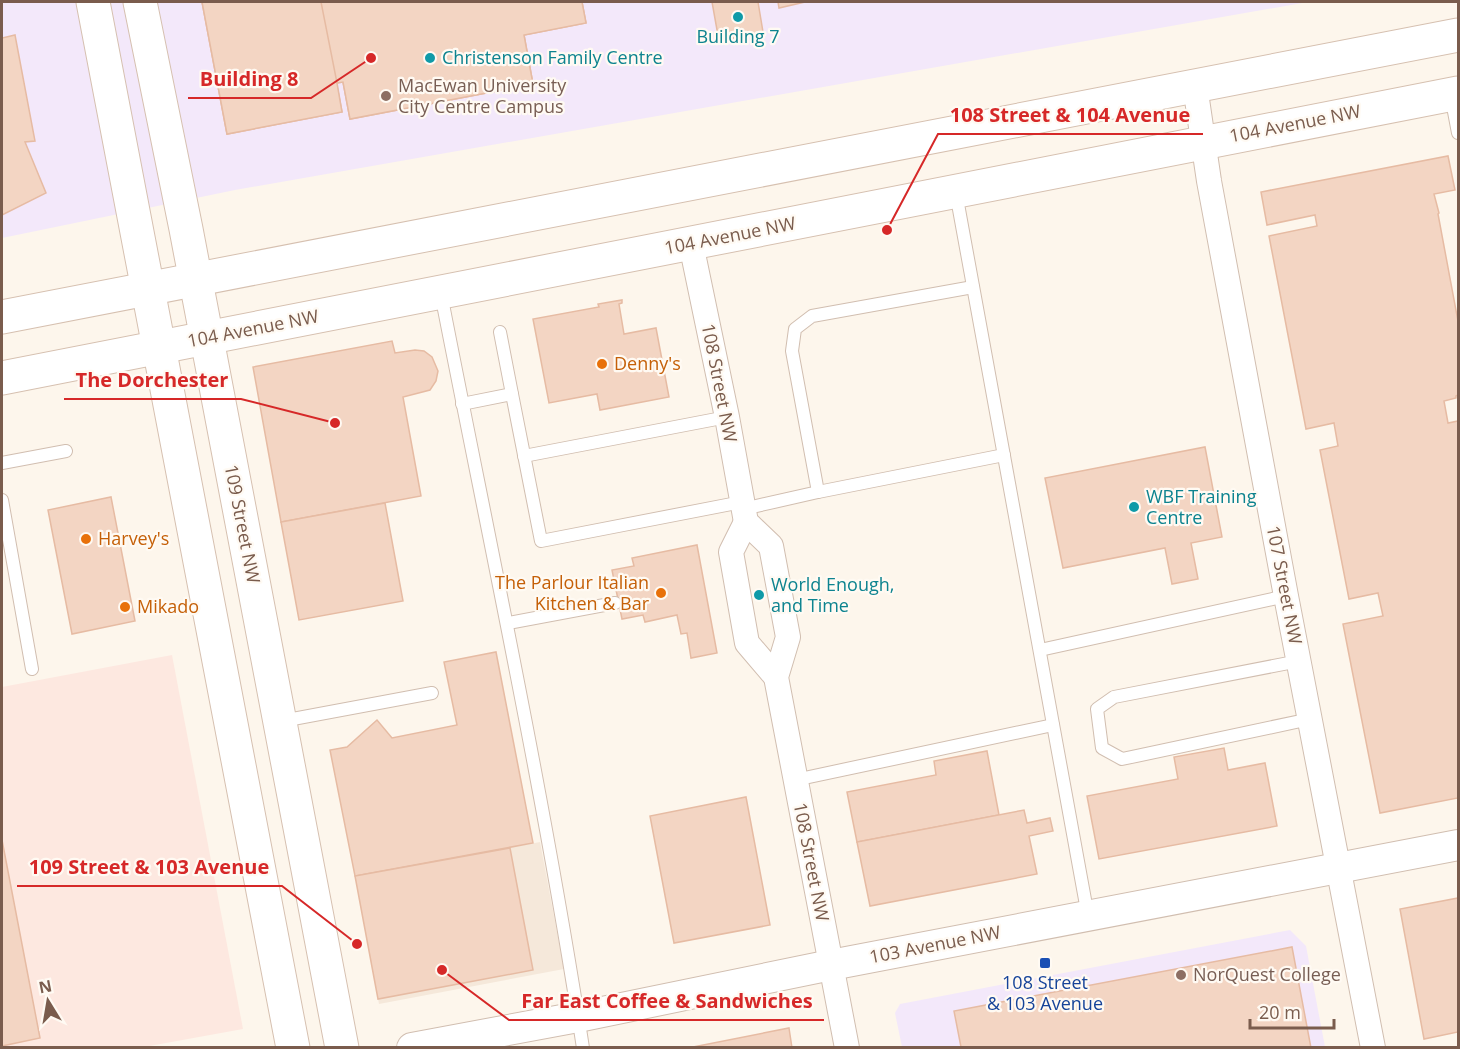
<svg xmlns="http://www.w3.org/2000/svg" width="1460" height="1049" font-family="'Open Sans',sans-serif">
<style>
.residential{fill:#f5e8da}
.commercial{fill:#fde8e0}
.education{fill:#f3e8fa}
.building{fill:#f3d5c3;stroke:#e6bba3;stroke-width:1.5}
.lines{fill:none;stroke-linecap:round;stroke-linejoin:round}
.service-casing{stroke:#d1beb0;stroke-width:14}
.minor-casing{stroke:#d1beb0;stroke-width:26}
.tertiary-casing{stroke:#d1beb0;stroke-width:32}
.secondary-casing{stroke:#d6c0b0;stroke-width:35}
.service{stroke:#fff;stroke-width:12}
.minor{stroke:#fff;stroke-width:24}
.tertiary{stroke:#fff;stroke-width:30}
.secondary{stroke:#fff;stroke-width:33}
.culture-dot{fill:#0f9aa8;stroke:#fffaf3;stroke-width:2}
.education-dot{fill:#8d6e63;stroke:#fffaf3;stroke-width:2}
.food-dot{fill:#e8710a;stroke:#fffaf3;stroke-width:2}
.transit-dot{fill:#1a4fb4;stroke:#fffaf3;stroke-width:2}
.labels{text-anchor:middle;stroke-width:4.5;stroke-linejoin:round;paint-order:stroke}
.culture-label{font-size:18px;fill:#0d838f;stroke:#fffaf3;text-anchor:start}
.education-label{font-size:18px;fill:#785e54;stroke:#fffaf3;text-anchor:start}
.street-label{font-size:18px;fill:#7a5c4d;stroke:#fffaf3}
.food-label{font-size:18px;fill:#c56008;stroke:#fffaf3;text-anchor:start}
.transit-label{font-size:18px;fill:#164399;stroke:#fffaf3}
.leader{fill:none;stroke:#d62828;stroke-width:2}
.callout-dot{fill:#d62828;stroke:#fffaf3;stroke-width:2}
.callout-label{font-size:20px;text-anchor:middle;font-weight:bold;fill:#d62828;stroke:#fffaf3;stroke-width:4.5;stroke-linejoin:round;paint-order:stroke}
</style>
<rect width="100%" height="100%" fill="#fdf6ec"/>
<polygon class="residential" points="540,842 564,969 379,1004 355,876"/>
<polygon class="commercial" points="172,655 243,1029 144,1047 2,1048 2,687"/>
<g class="education">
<polygon points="2,2 1308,2 235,190 2,238"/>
<polygon points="1290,930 1306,946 1325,1047 902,1047 895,1013 900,1004"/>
</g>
<g class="building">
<polygon points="202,2 321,2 342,112 227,134"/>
<polygon points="202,2 582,2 586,23 524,35 533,84 350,119 343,82 337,83 342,112 227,134"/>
<polygon points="321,2 582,2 586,23 524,35 533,84 350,119 343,82 337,83"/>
<polygon points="712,2 758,2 763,32 719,41"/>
<polygon points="778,2 805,2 779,8"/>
<polygon points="15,35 35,141 25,142 46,193 2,215 2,38"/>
<polygon points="1448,156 1455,190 1434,194 1439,213 1438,214 1458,321 1458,395 1456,396 1456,398 1444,401 1448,423 1458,421 1458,798 1380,813 1343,624 1383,616 1378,593 1349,599 1320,450 1338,446 1334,423 1306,429 1269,236 1317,226 1315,215 1267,225 1261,192"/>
<polygon points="622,300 622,303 619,304 624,334 656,328 669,397 600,410 597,394 549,403 533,319 599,307 598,304"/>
<polygon points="392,341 395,353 415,350 424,351 432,357 438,371 436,381 430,390 403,397 421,496 281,522 253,367"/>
<polygon points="1205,447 1222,537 1191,543 1198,579 1172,584 1165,548 1063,568 1045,478"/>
<polygon points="111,497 135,621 72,634 48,510"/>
<polygon points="385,503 403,601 299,620 281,522"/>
<polygon points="697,545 717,653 691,658 687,633 681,634 677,615 645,622 643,615 622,619 612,570 634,566 632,558"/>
<polygon points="496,652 533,843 355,876 330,750 347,747 377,720 392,738 457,725 444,662"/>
<polygon points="1224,748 1228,770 1265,763 1277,826 1099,859 1087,796 1178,779 1174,757"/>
<polygon points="987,751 999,815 857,842 847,792 936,775 934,761"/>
<polygon points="746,797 770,925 674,943 650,816"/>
<polygon points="1024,810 1027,823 1050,818 1053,831 1029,836 1037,874 870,906 857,842"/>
<polygon points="2,840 40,1038 2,1046"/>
<polygon points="510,848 533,970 378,999 355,876"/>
<polygon points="1458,898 1458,1032 1424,1039 1400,909"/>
<polygon points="1292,947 1311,1048 956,1048 961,1047 954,1011"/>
<polygon points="789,1028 792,1048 688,1048"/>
</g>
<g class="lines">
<g class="service-casing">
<g id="service">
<polyline points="1451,96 1458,133"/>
<polyline points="956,193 1088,916"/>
<path d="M441 294C490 545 544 795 583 1048"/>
<polyline points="500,332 512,394"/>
<polyline points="462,404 512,394 541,541 742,502"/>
<polyline points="524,456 727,417"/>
<polyline points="2,463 66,451"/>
<polyline points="818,492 1004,455"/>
<polyline points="2,500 32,669"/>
<polyline points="743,509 818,492 792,351 795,329 812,316 973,287"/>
<polyline points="508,623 615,603"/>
<polyline points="1040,650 1286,596"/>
<polyline points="1299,661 1114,697 1097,709 1102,748 1122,759 1310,719"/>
<polyline points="282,721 432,693"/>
<polyline points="795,780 1053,725"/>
</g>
</g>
<g class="minor-casing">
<g id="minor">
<polyline points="1195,86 1209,181 1286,596 1373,1048"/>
<polyline points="691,244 727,417 746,522 771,546 788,637 776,677 847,1048"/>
<polyline points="746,522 731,552 747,643 776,677"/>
</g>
</g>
<g class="tertiary-casing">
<polyline id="tertiary" points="412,1048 578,1017 831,965 1458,845"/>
</g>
<g class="secondary-casing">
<g id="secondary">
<polyline points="93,2 293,1048"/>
<polyline points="140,2 186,229 342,1048"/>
<polyline points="2,317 1458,35"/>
<polyline points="2,378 1458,93"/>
</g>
</g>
<use href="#service" class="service"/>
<use href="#minor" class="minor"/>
<use href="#tertiary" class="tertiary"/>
<use href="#secondary" class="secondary"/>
</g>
<g class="culture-dot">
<circle cx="738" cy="17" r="6"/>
<circle cx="430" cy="58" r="6"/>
<circle cx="1134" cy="507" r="6"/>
<circle cx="759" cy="595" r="6"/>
</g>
<g class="education-dot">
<circle cx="386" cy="96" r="6"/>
<circle cx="1181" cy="975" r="6"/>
</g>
<g class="food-dot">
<circle cx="602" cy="364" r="6"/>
<circle cx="86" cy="539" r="6"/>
<circle cx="661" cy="593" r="6"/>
<circle cx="125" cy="607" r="6"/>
</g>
<rect class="transit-dot" x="1039" y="957" width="12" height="12" rx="3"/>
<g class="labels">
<g class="culture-label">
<text x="738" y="43" text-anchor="middle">Building 7</text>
<text x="442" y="64">Christenson Family Centre</text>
<text x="1146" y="503">WBF Training<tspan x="1146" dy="21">Centre</tspan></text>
<text x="771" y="591">World Enough,<tspan x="771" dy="21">and Time</tspan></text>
</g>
<g class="education-label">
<text x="398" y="92">MacEwan University<tspan x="398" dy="21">City Centre Campus</tspan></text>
<text x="1193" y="981">NorQuest College</text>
</g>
<g class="street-label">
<text transform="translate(1295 124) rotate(-11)" y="6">104 Avenue NW</text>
<text transform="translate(730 236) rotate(-11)" y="6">104 Avenue NW</text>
<text transform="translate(253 329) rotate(-11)" y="6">104 Avenue NW</text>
<text transform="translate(719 383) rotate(79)" y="6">108 Street NW</text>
<text transform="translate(242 524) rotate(79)" y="6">109 Street NW</text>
<text transform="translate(1284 585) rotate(79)" y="6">107 Street NW</text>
<text transform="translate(811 862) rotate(79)" y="6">108 Street NW</text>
<text transform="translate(935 945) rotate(-11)" y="6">103 Avenue NW</text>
</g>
<g class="food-label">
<text x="614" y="370">Denny's</text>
<text x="98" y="545">Harvey's</text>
<text x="649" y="589" text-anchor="end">The Parlour Italian<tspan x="649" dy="21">Kitchen &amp; Bar</tspan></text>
<text x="137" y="613">Mikado</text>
</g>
<g class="transit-label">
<text x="1045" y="989">108 Street<tspan x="1045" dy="21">&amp; 103 Avenue</tspan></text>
</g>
</g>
<path class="leader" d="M371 58L311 98H188M887 230L938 134H1203M335 423L241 399H64M357 944L282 886H17M442 970L509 1020H824"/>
<g class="callout-dot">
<circle cx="371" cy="58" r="6"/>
<circle cx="887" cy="230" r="6"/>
<circle cx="335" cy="423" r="6"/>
<circle cx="357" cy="944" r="6"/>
<circle cx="442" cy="970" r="6"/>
</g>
<g class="callout-label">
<text x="249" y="86">Building 8</text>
<text x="1070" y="122">108 Street &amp; 104 Avenue</text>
<text x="152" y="387">The Dorchester</text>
<text x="149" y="874">109 Street &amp; 103 Avenue</text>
<text x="667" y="1008">Far East Coffee &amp; Sandwiches</text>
</g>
<rect width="1460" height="1049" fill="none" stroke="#7a5c4d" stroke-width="6"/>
<g transform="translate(48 1001) rotate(349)" stroke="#fffaf3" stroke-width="4.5" paint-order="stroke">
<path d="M0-4.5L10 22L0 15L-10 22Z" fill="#7a5c4d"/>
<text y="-9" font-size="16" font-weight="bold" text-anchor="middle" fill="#7a5c4d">N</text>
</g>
<path d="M1250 1019v9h84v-9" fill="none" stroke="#7a5c4d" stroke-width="3"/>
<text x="1259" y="1019" font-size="18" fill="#7a5c4d" stroke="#fffaf3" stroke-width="4.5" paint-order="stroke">20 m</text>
</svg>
